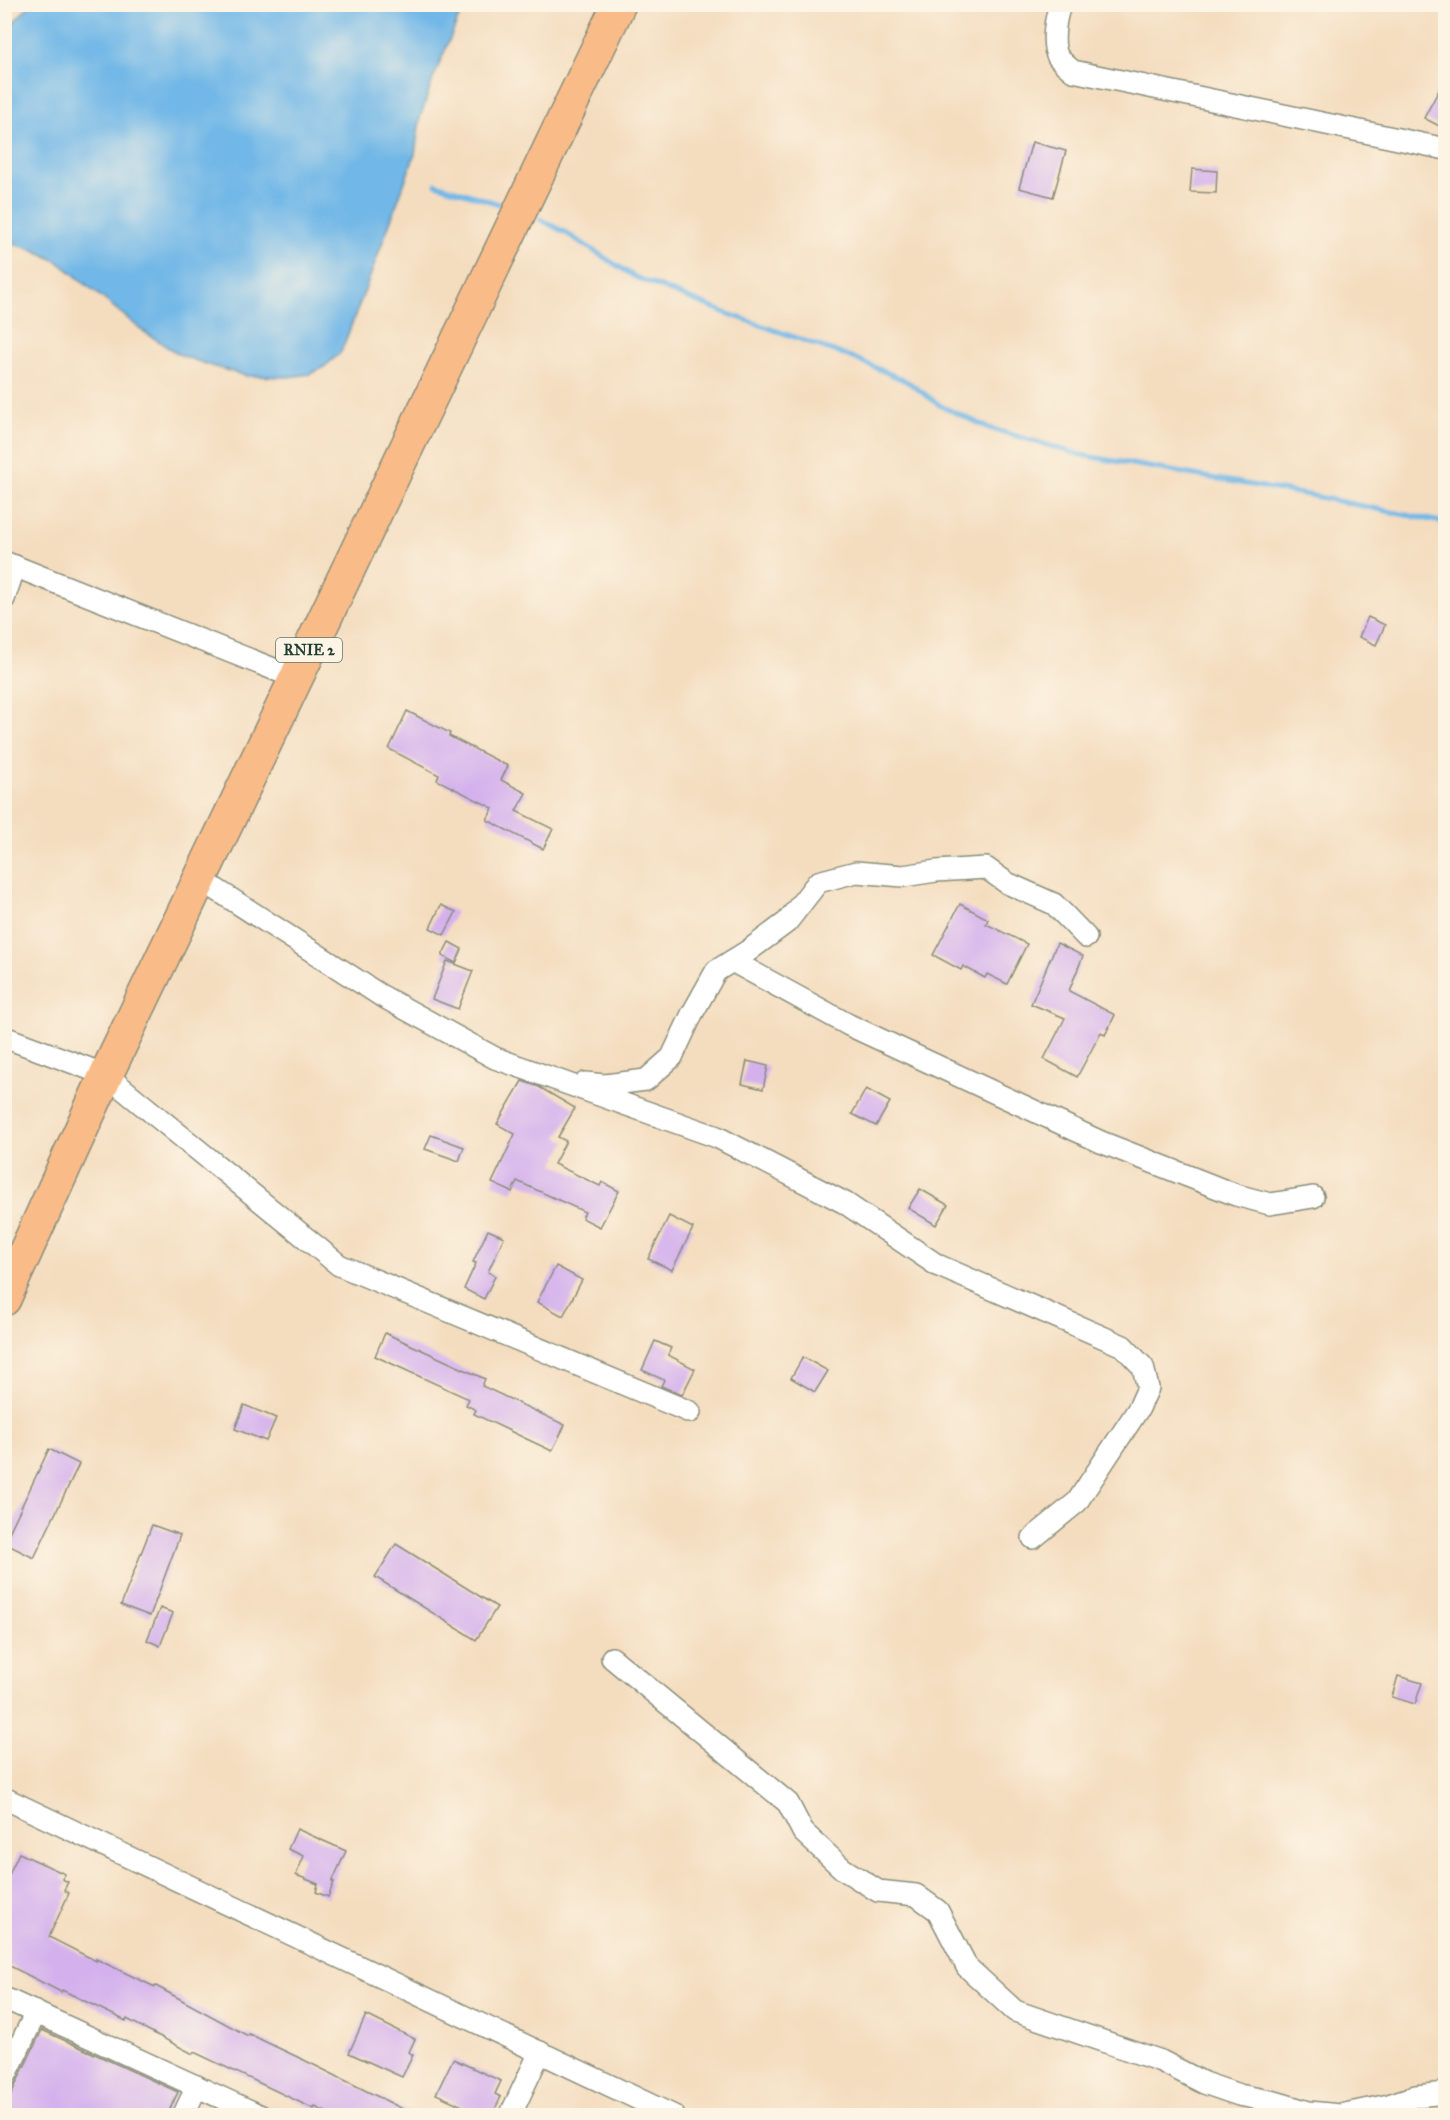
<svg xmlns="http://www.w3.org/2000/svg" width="1450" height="2120" font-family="'IM FELL Great Primer',serif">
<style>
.water{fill:#71b7e7;stroke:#487a8e;stroke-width:1.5}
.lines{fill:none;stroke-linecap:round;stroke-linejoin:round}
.stream{stroke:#71b7e7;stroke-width:5}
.building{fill:#d4b1ed}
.street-casing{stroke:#8a8d7a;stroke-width:24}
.primary-casing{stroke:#8a8d7a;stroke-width:36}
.street{stroke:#fff;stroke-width:21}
.primary{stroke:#f9bc89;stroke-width:33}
.labels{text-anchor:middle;stroke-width:5;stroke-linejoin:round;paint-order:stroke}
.shield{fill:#fcf5e5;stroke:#617469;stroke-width:1.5}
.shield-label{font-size:15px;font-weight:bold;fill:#1f3d34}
</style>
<rect width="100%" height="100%" fill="#fcf5e5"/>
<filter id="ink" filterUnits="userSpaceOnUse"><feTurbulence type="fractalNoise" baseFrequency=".0167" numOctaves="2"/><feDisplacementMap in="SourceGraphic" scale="12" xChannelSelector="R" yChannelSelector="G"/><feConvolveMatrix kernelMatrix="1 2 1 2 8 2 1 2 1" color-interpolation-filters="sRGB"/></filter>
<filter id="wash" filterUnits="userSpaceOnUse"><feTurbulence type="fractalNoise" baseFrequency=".008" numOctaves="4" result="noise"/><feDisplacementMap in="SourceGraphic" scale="24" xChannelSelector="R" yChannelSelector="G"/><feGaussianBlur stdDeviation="1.35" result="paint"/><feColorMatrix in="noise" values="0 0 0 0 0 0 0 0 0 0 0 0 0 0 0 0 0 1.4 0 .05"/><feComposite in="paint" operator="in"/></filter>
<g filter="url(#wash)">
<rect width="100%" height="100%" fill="#f4ddbf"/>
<polygon class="water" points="31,4 464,5 433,79 420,118 415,154 368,282 341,352 324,367 310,374 288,377 247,376 211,366 178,354 143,331 57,261 36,251 5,241 5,37 10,26"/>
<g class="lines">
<g class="stream">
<polyline points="436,184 499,204"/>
<polyline points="540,219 566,233 635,277 726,313 856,359 908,382 941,406 989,428 1081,455 1308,495 1446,523"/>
</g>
</g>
<g id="blocks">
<g class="building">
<polygon points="1446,77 1446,118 1441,127 1424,118"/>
<polygon points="1032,142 1066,151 1053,197 1019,188"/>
<polygon points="1192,169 1217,171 1216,193 1190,192"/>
<polygon points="1368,617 1385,625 1376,645 1359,637"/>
<polygon points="407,711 450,733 449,736 508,766 501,780 526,793 516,811 553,829 543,849 487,820 493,808 437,780 439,775 389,749"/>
<polygon points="960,904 988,919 986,924 1027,944 1007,984 987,974 985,978 963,966 961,970 933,955"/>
<polygon points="441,905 456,912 444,935 430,928"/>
<polygon points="449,942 462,949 456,963 442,956"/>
<polygon points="1057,943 1083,956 1069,991 1115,1015 1105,1035 1101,1032 1077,1077 1044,1059 1065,1018 1031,1004"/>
<polygon points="447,961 473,971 458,1009 432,999"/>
<polygon points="747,1061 768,1066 763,1089 742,1084"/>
<polygon points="522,1081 539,1087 575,1108 558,1137 566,1141 554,1164 600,1186 602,1182 619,1191 600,1227 582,1218 585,1212 517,1181 512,1192 492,1183 515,1134 497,1124"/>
<polygon points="866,1089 890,1102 876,1126 852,1114"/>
<polygon points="431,1135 464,1147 459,1161 425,1149"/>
<polygon points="920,1189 948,1205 936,1225 908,1208"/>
<polygon points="669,1216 693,1228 672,1270 648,1259"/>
<polygon points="488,1230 504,1237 488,1272 495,1276 484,1299 464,1289 476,1263 473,1262"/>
<polygon points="556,1266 582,1280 563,1316 537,1302"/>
<polygon points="385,1333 485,1379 482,1386 565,1425 552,1451 474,1414 476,1410 466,1405 469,1399 375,1356"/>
<polygon points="655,1341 671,1348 668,1355 695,1369 682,1395 661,1386 664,1380 642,1370"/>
<polygon points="803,1357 828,1371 815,1392 791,1378"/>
<polygon points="244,1405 276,1418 266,1441 235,1429"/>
<polygon points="49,1449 79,1464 34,1558 4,1543"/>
<polygon points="152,1525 180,1535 150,1616 121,1605"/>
<polygon points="396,1544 497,1607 476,1640 375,1577"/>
<polygon points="160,1608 173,1613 160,1646 147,1640"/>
<polygon points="1398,1676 1422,1683 1415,1704 1392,1697"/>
<polygon points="297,1829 346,1851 332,1882 334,1882 328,1897 316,1892 318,1884 296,1875 304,1856 288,1849"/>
<polygon points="19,1853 65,1874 62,1879 68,1882 64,1890 69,1893 49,1937 96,1961 96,1959 155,1987 156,1986 248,2036 249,2034 308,2062 415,2115 332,2115 315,2107 314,2109 194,2052 193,2054 127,2019 126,2021 62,1990 61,1992 4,1963 4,1885"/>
<polygon points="366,2015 415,2039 409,2052 413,2055 402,2077 349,2053"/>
<polygon points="42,2030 178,2092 167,2115 4,2115 4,2109"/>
<polygon points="453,2059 501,2081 495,2094 501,2097 492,2115 482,2115 436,2094"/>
</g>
</g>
</g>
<g filter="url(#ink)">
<use href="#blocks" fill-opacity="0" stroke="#8a8d7a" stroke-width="1.5"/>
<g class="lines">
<g class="street-casing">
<g id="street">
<path d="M1061 4C1055 16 1051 45 1058 57 1062 62 1068 67 1073 71L1446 149"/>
<polyline points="4,562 296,678"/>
<polyline points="4,599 15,566"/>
<polyline points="200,879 380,995 495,1058 717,1137 845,1203 937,1265 1123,1346 1143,1367 1148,1388 1139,1408 1077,1502 1033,1538"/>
<polyline points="732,961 849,1025 1101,1142 1236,1195 1270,1204 1313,1197"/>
<polyline points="4,1037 106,1075 339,1265 690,1412"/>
<polyline points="585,1083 605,1085 646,1080 672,1057 692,1014 716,971 748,951 787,922 818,882 856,872 903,876 936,871 986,868 1007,883 1054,904 1086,937"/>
<polyline points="612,1658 788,1803 803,1832 843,1869 878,1891 916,1895 938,1911 967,1967 1015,2011 1161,2061 1204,2083 1239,2095 1275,2102 1309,2112 1340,2115 1389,2105 1416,2096 1446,2093"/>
<polyline points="4,1798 674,2116"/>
<polyline points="4,1998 261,2116"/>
<polyline points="4,2079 36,2012"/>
<polyline points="183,2116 197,2086"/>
<polyline points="510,2116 540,2052"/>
</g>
</g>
<g class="primary-casing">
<polyline id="primary" points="4,1299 106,1075 619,4"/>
</g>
<use href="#street" class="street"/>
<use href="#primary" class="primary"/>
</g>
</g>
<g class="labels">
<rect class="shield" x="276" y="638" width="66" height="24" rx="4.5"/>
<g class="shield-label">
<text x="309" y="655">RNIE 2</text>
</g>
</g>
<rect width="1450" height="2120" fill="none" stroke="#fcf5e5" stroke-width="24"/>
</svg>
